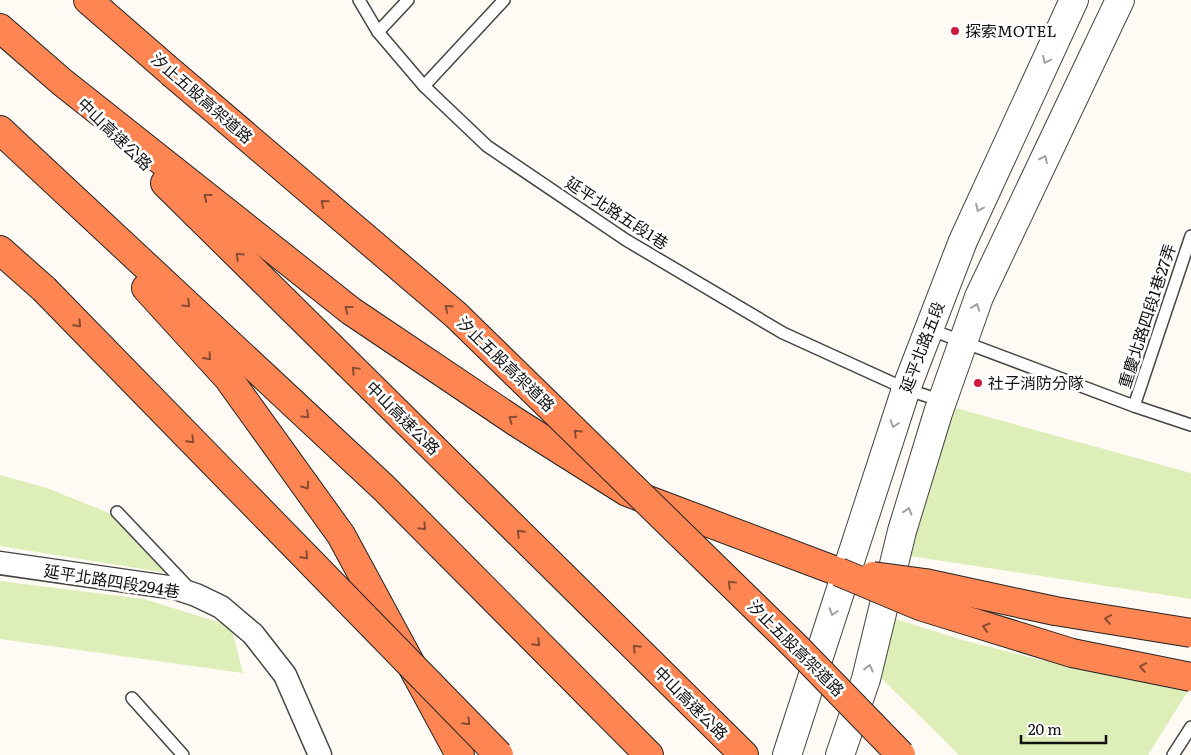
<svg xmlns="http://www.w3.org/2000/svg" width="1191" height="755" font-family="Literata,'Noto Sans TC',serif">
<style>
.green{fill:#ddeeb9}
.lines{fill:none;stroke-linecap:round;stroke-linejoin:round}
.service-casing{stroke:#444;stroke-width:14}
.minor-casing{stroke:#444;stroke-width:25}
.tertiary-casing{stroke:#444;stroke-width:30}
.motorway-casing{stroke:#222;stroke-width:30}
.service{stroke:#fff;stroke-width:11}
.minor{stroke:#fff;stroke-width:22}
.tertiary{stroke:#fff;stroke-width:28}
.motorway{stroke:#ff8652;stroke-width:28}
.motorway-bridge-casing{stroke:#222;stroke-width:30;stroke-linecap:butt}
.motorway-bridge{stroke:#ff8652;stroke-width:28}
.oneway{stroke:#a0a0a0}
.oneway2{stroke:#884c32}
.poi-dot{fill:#cf1a40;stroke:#fff;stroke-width:2}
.labels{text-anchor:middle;stroke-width:5;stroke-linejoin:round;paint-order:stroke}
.poi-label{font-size:16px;fill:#111;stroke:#fff;text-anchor:start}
.street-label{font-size:16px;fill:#111;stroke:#fff}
</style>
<rect width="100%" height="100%" fill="#fffbf4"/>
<g class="green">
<polygon points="945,405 1191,473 1191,599 903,555"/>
<polygon points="0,475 47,488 109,513 167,573 0,546"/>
<polygon points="0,581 144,599 231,626 243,673 0,639"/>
<polygon points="868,610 959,639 1037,659 1188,691 1148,755 959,755 876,673"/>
</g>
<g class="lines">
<g class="service-casing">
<g id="service">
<polyline points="359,0 378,32 424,86 487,146 626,240 783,333 906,389 942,401"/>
<polyline points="378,32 408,0"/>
<polyline points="424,86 504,0"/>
<polyline points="929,329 1134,406 1191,425"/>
<polyline points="1134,406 1191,236"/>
<polyline points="117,512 189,588"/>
<polyline points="132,698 183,755"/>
<polyline points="1173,755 1191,727"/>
</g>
</g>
<g class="minor-casing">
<polyline id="minor" points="0,563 175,588 196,595 221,607 253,634 285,675 320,755"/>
</g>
<g class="tertiary-casing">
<g id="tertiary">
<polyline points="787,755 906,389 963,241 1074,0"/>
<polyline points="840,755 866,679 902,531 938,413 979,297 1120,0"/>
</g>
</g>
<g class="motorway-casing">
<g id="motorway">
<polyline points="88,0 172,73"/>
<polyline points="0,28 62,82 351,311 516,422 627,492 839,572"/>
<polyline points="0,130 384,488 649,755"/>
<polyline points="165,183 744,755"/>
<polyline points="0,250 44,289"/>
<polyline points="146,288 228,378 341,535 460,755"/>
</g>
</g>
<use href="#service" class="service"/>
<use href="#minor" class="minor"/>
<use href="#tertiary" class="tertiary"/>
<use href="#motorway" class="motorway"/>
<g class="motorway-bridge-casing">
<g id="motorway-bridge">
<polyline points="172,73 456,315 796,647 901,755"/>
<polyline points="44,289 499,755"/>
<polyline points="839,572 920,606 1072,653 1191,677"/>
<polyline points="873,576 925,583 1055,611 1191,633"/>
</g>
</g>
<use href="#motorway-bridge" class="motorway-bridge"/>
</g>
<defs><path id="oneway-chevron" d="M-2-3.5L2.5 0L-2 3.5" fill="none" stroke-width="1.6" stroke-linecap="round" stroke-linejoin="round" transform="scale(1.25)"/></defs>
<g class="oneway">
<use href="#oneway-chevron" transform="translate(1046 60) rotate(115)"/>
<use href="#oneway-chevron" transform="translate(1044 159) rotate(-65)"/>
<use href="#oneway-chevron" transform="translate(979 208) rotate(115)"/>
<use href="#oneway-chevron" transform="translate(976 307) rotate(-70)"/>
<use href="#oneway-chevron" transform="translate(894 424) rotate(108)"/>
<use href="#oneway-chevron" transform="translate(908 511) rotate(-73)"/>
<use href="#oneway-chevron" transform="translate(833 612) rotate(108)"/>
<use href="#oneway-chevron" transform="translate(869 668) rotate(-76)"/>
</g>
<g class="oneway2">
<use href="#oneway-chevron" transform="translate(207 197) rotate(-142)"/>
<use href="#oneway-chevron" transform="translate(324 203) rotate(-140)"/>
<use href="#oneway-chevron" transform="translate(239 256) rotate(-136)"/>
<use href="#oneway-chevron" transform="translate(187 304) rotate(43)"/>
<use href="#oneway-chevron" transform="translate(448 308) rotate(-140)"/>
<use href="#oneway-chevron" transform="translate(348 309) rotate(-143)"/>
<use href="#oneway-chevron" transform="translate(78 324) rotate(46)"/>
<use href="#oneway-chevron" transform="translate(208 357) rotate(48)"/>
<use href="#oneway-chevron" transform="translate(355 370) rotate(-135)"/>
<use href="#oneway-chevron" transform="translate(306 415) rotate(43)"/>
<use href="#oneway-chevron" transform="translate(512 419) rotate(-146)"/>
<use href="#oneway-chevron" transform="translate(577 433) rotate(-136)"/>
<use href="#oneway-chevron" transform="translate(191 440) rotate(46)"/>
<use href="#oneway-chevron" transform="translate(306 486) rotate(54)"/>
<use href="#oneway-chevron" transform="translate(423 527) rotate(45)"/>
<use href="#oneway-chevron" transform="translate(520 533) rotate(-135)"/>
<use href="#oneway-chevron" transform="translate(305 556) rotate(46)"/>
<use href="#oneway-chevron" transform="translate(731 584) rotate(-136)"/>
<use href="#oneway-chevron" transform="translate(1108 619) rotate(-171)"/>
<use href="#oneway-chevron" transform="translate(986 627) rotate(-163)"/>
<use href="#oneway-chevron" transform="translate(537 643) rotate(45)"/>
<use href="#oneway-chevron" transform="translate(636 648) rotate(-135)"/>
<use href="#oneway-chevron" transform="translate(1143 667) rotate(-169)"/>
<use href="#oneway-chevron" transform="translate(467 722) rotate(45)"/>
</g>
<g class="poi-dot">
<circle cx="955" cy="31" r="5"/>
<circle cx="978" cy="383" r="5"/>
</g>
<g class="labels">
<g class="poi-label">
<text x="965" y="37">探索MOTEL</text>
<text x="988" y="389">社子消防分隊</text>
</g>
<g class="street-label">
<text transform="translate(202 98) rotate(41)" y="6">汐止五股高架道路</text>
<text transform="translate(115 134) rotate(44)" y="6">中山高速公路</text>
<text transform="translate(617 213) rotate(33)" y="6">延平北路五段1巷</text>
<text transform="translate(1147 316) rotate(-72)" y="6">重慶北路四段1巷27弄</text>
<text transform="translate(922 347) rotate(-69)" y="6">延平北路五段</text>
<text transform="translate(506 364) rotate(44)" y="6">汐止五股高架道路</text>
<text transform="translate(403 418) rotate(45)" y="6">中山高速公路</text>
<text transform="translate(112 581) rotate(9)" y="6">延平北路四段294巷</text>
<text transform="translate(796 648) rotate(45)" y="6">汐止五股高架道路</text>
<text transform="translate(691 703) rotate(45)" y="6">中山高速公路</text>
</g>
</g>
<path d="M1021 735v8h85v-8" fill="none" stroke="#111111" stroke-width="2.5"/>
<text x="1028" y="735" font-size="15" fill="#111111" stroke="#ffffff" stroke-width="4" paint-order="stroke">20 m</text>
</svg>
